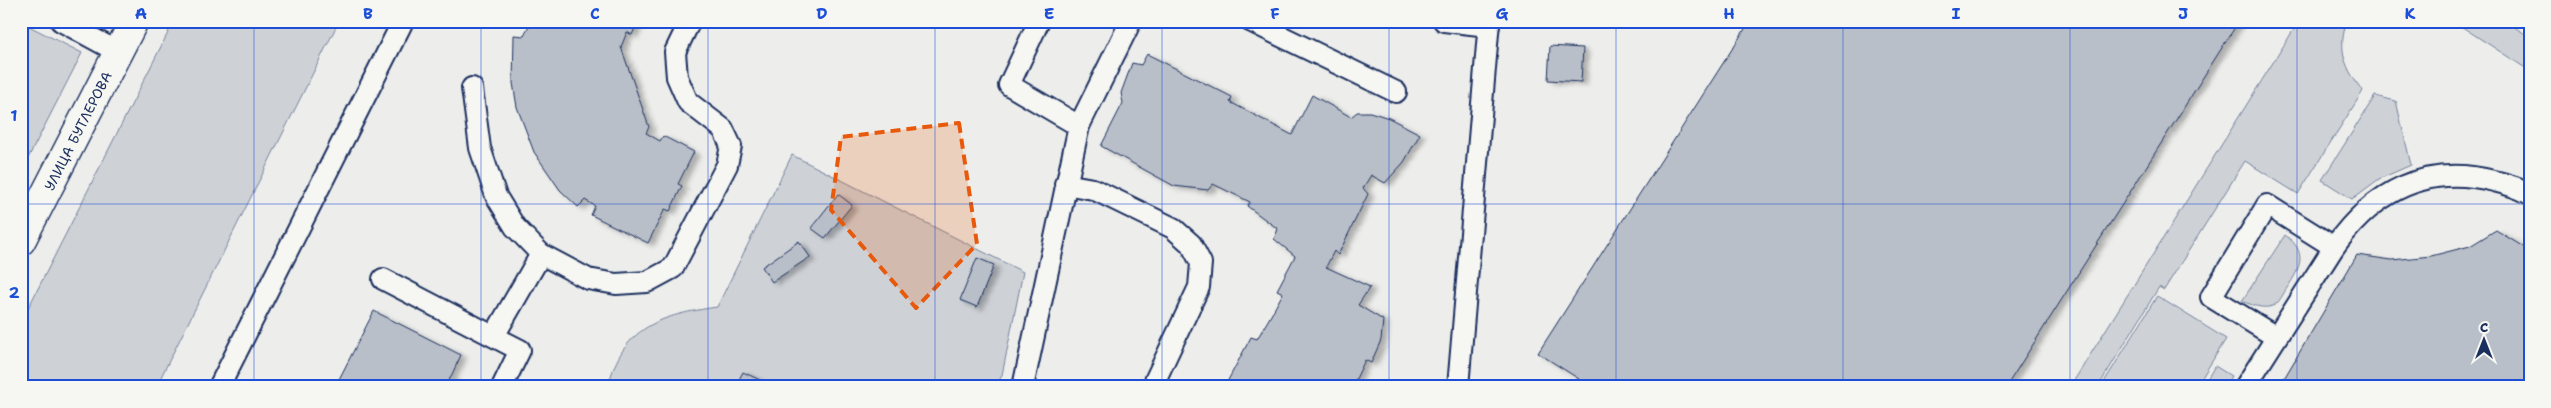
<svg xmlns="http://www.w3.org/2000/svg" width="2551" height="408" font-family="'Shantell Sans',sans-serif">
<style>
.green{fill:#ced2d7;stroke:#74809a}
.building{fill:#b9bfc8;stroke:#1b2f5e;filter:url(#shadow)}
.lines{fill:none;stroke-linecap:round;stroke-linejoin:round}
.service-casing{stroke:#1b2f5e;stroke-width:24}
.tertiary-casing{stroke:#1b2f5e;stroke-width:31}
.service{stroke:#f6f6f2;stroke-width:20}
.tertiary{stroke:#f6f6f2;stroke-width:28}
.marked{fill:#e8590c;fill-opacity:0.2;stroke:#e8590c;stroke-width:4;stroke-dasharray:10 6;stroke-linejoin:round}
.grid{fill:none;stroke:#1d4ed8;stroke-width:1;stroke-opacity:0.55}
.labels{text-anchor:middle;stroke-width:4;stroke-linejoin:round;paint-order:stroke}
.street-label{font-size:14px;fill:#1b2f5e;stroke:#f6f6f2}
.neatline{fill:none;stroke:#1d4ed8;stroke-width:2}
.grid-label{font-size:16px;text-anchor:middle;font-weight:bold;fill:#1d4ed8}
</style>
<defs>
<filter id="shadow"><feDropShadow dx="5.5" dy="3" stdDeviation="2.5" flood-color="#0004"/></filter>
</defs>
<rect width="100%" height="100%" fill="#edeeec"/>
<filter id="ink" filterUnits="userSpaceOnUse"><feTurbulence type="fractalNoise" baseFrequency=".02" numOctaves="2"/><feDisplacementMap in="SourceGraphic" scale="10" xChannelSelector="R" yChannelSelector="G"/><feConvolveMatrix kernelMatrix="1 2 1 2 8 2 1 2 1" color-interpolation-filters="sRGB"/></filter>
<g filter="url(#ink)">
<g class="green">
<polygon points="174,21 339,21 156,387 21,387 21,322"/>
<path d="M2299 21H2347C2337 49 2345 69 2363 91L2298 194 2245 161 2164 290 2159 287 2098 387H2070Z"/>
<polygon points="2453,21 2505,21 2530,37 2530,71"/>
<polygon points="21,22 82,53 21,172"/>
<polygon points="2375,96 2396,101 2411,165 2379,179 2352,199 2322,180"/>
<path d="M792 155 1023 272 1002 375 996 387H608C622 326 662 315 717 307Z"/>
<path d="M2285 235C2308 252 2301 267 2287 288 2284 292 2280 301 2276 304 2266 311 2252 305 2242 301Z"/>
<polygon points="2157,296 2226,339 2196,387 2101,387"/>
<polygon points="2215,366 2231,376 2225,387 2202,387"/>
</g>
<g class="building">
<polygon points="526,21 638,21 632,35 627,32 621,47 649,127 646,133 660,141 663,136 694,152 678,184 682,186 670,211 665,209 648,243 591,215 595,206 585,200 578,207 560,190 534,152 517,107 513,83 514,35 524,36 530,23"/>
<polygon points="1750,21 2239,21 2006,387 1574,387 1579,379 1538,353"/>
<polygon points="1550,46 1583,48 1581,82 1548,80"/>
<polygon points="1147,54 1232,97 1230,102 1292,135 1312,95 1351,117 1357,112 1370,112 1389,118 1420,134 1404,162 1385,183 1371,175 1363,188 1368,194 1338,255 1334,251 1326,267 1370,287 1358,305 1383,320 1381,340 1371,363 1365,360 1352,387 1225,386 1251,337 1257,339 1270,317 1283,293 1277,290 1295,256 1274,239 1278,229 1247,206 1250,202 1213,184 1208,190 1174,186 1101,146 1123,103 1121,93 1132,63 1141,65"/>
<polygon points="838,194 852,205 825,238 811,228"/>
<polygon points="2496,230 2530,251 2530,387 2279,387 2357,255 2392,260 2431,256 2470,246"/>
<polygon points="799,241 810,257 772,282 762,267"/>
<polygon points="977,258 994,265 977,307 960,300"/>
<polygon points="374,311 461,355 446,387 335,387"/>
<polygon points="743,372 760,380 756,387 735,387"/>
</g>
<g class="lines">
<g class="service-casing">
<g id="service">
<polyline points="61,21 118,52"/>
<polyline points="1039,21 1009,85 1079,126"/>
<polyline points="1250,21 1396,92"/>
<polyline points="1444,21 1489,26"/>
<polyline points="472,88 480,148 496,196 515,227 541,254 588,279 616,284 647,282 673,268 727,165 731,146 723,129 688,102 677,77 675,52 690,21"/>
<polyline points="1065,184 1093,189 1173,228 1191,244 1201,263 1199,287 1152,387"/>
<polyline points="383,279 520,350 502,387"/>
<polyline points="494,336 541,254"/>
<polyline points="2276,337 2211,297 2267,205 2334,247"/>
<polyline points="219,387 403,21"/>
<polyline points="1023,387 1079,126 1131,21"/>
<polyline points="1458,387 1489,21"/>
<path d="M2245 387 2334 247C2373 192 2425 163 2494 181 2507 184 2518 187 2530 194"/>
</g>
</g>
<g class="tertiary-casing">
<polyline id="tertiary" points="21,241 134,21"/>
</g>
<use href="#service" class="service"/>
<use href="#tertiary" class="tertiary"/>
</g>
</g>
<path class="marked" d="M959 123 977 244 916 308 831 210 841 137Z"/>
<path class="grid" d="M254 21V387M481 21V387M708 21V387M935 21V387M1162 21V387M1389 21V387M1616 21V387M1843 21V387M2070 21V387M2297 21V387M21 204H2530"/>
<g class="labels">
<g class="street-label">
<text transform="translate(78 131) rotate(-63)" y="5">УЛИЦА БУТЛЕРОВА</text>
</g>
</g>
<rect width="2551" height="408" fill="none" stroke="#f6f6f2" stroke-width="55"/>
<g transform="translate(2484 340)" stroke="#f6f6f2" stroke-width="4" paint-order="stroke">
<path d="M0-4L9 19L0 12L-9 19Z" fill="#1b2f5e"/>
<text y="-8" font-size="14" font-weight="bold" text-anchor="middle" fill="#1b2f5e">С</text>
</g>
<rect x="28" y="28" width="2496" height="352" class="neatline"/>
<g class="grid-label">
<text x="141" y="19">A</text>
<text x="368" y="19">B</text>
<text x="595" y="19">C</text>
<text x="822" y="19">D</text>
<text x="1049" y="19">E</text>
<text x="1275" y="19">F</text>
<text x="1502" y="19">G</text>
<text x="1729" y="19">H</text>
<text x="1956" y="19">I</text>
<text x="2183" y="19">J</text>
<text x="2410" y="19">K</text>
<text x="14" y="121">1</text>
<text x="14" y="298">2</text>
</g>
</svg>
